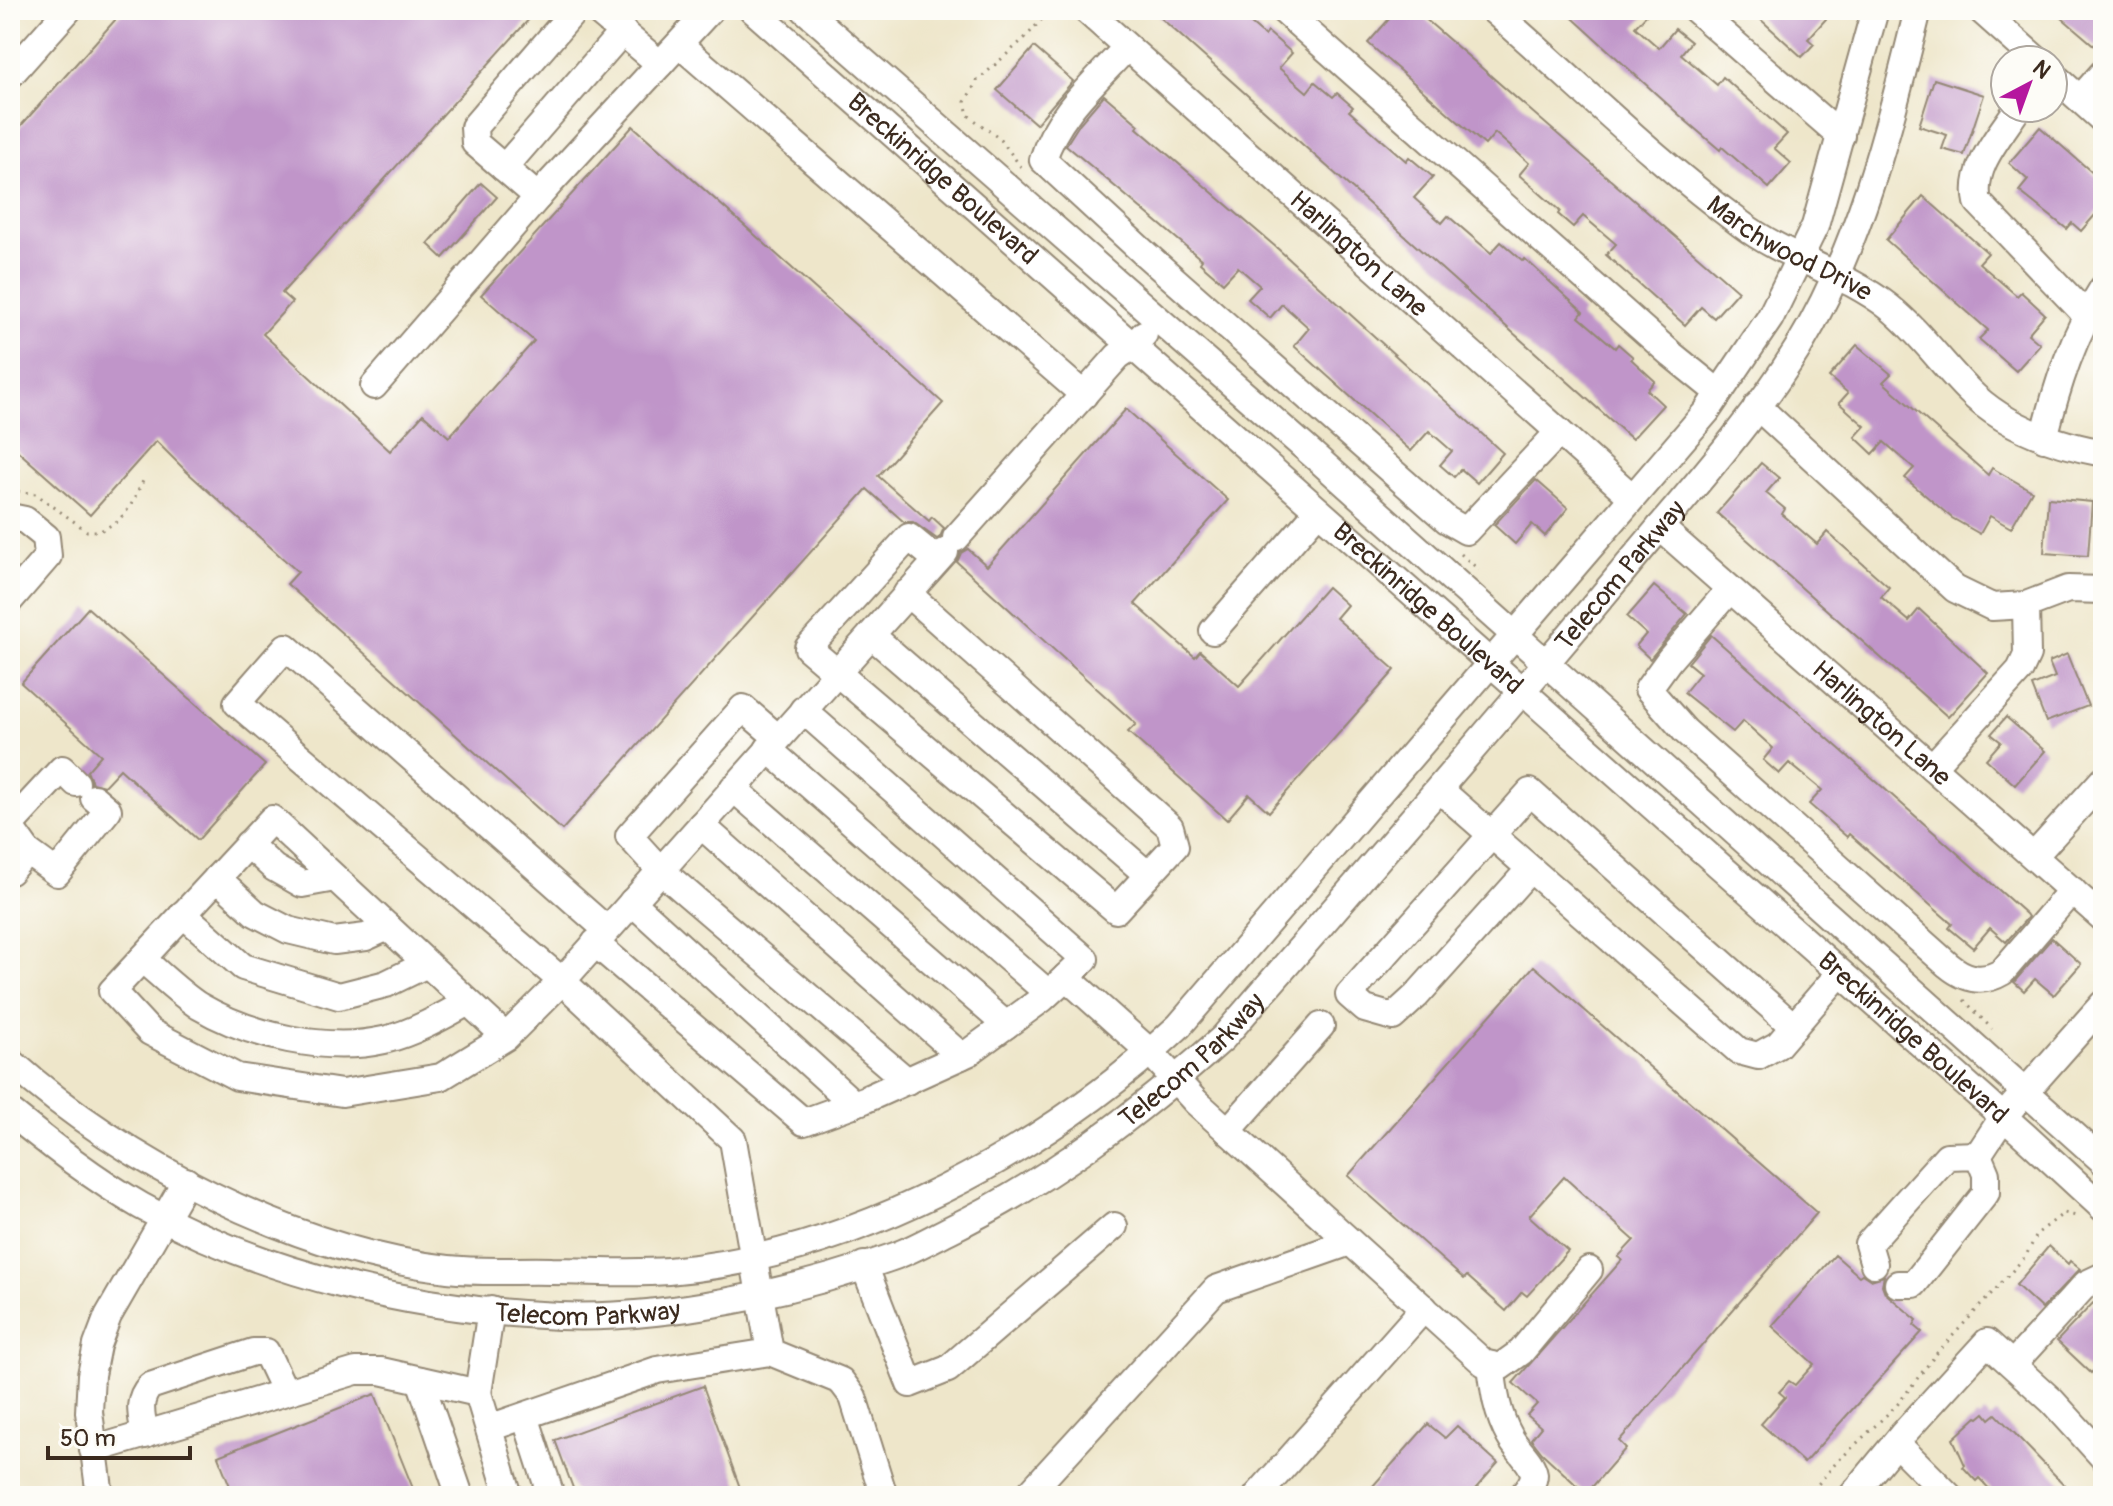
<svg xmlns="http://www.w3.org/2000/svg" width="2113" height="1506" font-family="Pangolin,sans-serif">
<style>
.building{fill:#c095c9}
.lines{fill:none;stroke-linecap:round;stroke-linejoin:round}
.minor-casing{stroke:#948874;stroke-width:30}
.path{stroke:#948874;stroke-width:3;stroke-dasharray:2 6;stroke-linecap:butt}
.minor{stroke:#fff;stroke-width:26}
.labels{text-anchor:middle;stroke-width:6;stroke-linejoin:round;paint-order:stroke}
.street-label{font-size:26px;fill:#3b2a1e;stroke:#fdfcf7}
</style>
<rect width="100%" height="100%" fill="#fdfcf7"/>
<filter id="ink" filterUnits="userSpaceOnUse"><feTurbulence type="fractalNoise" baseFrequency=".0125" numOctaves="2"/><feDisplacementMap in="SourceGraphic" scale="16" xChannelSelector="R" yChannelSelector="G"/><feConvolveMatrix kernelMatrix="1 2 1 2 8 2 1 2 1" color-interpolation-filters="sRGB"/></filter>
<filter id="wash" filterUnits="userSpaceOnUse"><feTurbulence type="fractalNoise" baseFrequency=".006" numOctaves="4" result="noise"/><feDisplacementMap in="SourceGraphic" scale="32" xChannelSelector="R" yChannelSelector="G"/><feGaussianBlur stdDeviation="1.8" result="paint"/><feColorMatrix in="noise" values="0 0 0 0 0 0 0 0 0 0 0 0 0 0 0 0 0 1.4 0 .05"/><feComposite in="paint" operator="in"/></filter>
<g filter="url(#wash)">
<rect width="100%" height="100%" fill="#eee6ca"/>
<g id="blocks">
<g class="building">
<polygon points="124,10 523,10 531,17 282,293 292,302 263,334 390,451 423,414 449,437 534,341 481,295 633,126 943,403 878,476 929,521 932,517 944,528 940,537 937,539 913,522 904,522 867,489 562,830 287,584 298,572 186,471 156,441 90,515 10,444 10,138"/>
<polygon points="1152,10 1235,10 1265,36 1268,32 1292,53 1279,68 1307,92 1315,82 1333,97 1337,93 1353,107 1349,111 1406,161 1409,157 1433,177 1414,198 1442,223 1448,216 1491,253 1501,242 1523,261 1525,259 1583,312 1579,317 1615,348 1618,344 1633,357 1631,359 1655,381 1647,390 1663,405 1632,439"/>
<polygon points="1397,10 1415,10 1738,291 1714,318 1701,307 1685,325 1606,255 1616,244 1583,216 1573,227 1558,214 1560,211 1519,175 1529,163 1495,133 1485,145 1368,43"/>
<polygon points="1564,10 1651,10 1635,27 1659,48 1675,29 1691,42 1681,54 1717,85 1723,77 1787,134 1774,148 1791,163 1769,188 1722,147 1720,150 1686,121"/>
<polygon points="1767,10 1834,10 1808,39 1814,44 1802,57 1759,18"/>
<polygon points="2069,10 2103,10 2103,39 2096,47 2062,18"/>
<polygon points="1034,47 1073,81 1036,124 997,90"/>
<polygon points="1934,79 1984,95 1964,155 1942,149 1947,135 1919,126"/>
<polygon points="1104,95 1139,125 1137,128 1277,248 1503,453 1477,483 1461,469 1454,477 1440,465 1452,451 1429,431 1411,451 1294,346 1309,328 1282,304 1270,318 1248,299 1260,286 1238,267 1223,283 1200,263 1202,260 1066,145 1080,123"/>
<polygon points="2040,127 2103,182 2103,206 2081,231 2072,223 2067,229 2019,191 2028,180 2009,163"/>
<polygon points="481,183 497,197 443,258 428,244"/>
<polygon points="1923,196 1988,253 1979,263 2017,296 2021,292 2045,314 2028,334 2040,344 2016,371 1979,339 1988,330 1886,240"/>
<polygon points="1857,345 1891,374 1883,382 1988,475 1992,468 2032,491 2011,528 1990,516 1980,534 1952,518 1905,478 1914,468 1884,442 1873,454 1855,437 1865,426 1839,403 1848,393 1829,377"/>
<polygon points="1126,409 1228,500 1135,604 1195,657 1200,651 1239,686 1327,587 1347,605 1336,618 1395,670 1269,812 1249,794 1227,820 1128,732 1136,724 957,562 961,553 968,549 987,566"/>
<polygon points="1761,463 1779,478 1766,493 1785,509 1782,514 1817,544 1827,532 1889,587 1881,597 1909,621 1919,609 1988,673 1948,717 1717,513"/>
<polygon points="1536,480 1568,508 1545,536 1532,524 1515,544 1494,525"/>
<polygon points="2048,498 2092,502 2088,556 2044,553"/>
<polygon points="1654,586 1687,614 1650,659 1636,646 1646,634 1627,617"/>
<polygon points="88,608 265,765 198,840 120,769 104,786 92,783 87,771 101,755 21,683"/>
<polygon points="1711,635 2026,914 2028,917 2006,942 1990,928 1973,948 1949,928 1952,924 1913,890 1849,834 1847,837 1809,804 1822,790 1789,763 1779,774 1763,760 1773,748 1743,721 1733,732 1684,693 1700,673 1688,663"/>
<polygon points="2067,654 2088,706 2046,722 2032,686 2055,677 2049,662"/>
<polygon points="2006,717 2045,751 2015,785 1986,759 2001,742 1991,734"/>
<polygon points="2052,938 2081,964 2054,995 2035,979 2024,991 2014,982"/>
<polygon points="1534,966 1817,1213 1619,1441 1626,1448 1586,1494 1542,1453 1531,1439 1541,1427 1527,1415 1537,1404 1513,1383 1622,1260 1618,1257 1634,1240 1564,1177 1529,1216 1568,1251 1527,1296 1522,1292 1506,1311 1467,1276 1464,1279 1348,1176"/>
<polygon points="2049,1246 2068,1264 2070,1261 2080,1269 2042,1309 2016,1285"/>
<polygon points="1835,1255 1859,1276 1862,1274 1871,1280 1884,1276 1882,1285 1885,1293 1917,1320 1914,1325 1922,1332 1804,1463 1761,1424 1785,1397 1779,1392 1789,1381 1795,1385 1814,1364 1772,1326"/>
<polygon points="2093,1303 2103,1311 2103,1383 2093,1371 2091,1373 2057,1341"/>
<polygon points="703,1386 743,1496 576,1496 555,1440"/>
<polygon points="375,1394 416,1496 234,1496 218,1456"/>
<polygon points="1985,1413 1990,1419 1996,1414 2075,1496 2023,1496 2016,1489 2008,1496 1996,1496 1979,1478 1976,1481 1963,1467 1965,1465 1953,1439 1977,1417 1979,1418"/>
<polygon points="1428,1424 1445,1438 1457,1426 1498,1463 1469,1496 1364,1496"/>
</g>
</g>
</g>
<g filter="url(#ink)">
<use href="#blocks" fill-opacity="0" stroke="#948874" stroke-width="2"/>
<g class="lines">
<g class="minor-casing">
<g id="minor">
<polyline points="596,10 660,64"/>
<path id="s1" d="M753 10 2025 1136 2103 1208"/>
<polyline points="805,10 1319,460 2103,1161"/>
<path id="s2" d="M1086 10 1632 497"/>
<polyline points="1283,10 1672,355 1719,393"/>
<path id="s3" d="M1493 10C1575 81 1653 159 1741 224 1786 258 1844 272 1889 307 1919 331 1941 363 1968 390 2004 427 2054 444 2103 453"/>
<polyline points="1696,10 1841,136"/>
<polyline points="1982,11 2037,60"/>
<polyline points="679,44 1084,395"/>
<path d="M1127 47C1096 81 1056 115 1043 160L1143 252 1447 520 1466 531 1559 432"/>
<polyline points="10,75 68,10"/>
<polyline points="2053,75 2103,120"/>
<polyline points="2080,99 2103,73"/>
<path d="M2018 108C2000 136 1970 167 1978 202L2087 316"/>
<polyline points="504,168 623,31"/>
<polyline points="538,197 475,143 474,127 575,10"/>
<polyline points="374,386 551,182 710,10"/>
<polyline points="1757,406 1955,589 1992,607 2026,605 2068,589 2103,590"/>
<path d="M2044 438C2057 385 2073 335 2103 288"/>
<polyline points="10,517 25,520 46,537 48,556 10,600"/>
<path id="s4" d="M1660 527 2103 918"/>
<polyline points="956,538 1118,356 1133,346 1144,334"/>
<path d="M1730 589 1669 660 1648 689 1685 731 1948 965C1965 979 1982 984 2002 972L2072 890"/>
<polyline points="907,593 1170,827 1175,846 1116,910 808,648 909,537 937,560"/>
<polyline points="1213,631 1318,511"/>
<polyline points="871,635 1148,875"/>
<polyline points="803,710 1085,959 1066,977"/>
<polyline points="778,738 743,708 629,836 660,870 907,1081"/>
<polyline points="768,749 1048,993"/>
<polyline points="1932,767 2020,670 2027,655 2026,605"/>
<polyline points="733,788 1006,1025"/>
<polyline points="1439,789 1739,1051 1758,1056 1778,1045 1840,973"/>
<polyline points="10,825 62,769 76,783"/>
<polyline points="701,825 961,1056"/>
<polyline points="10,827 27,851 57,873 108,810 94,798"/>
<polyline points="248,844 274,868 302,884 335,878"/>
<polyline points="2034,856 2103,780"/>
<polyline points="1530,869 1416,996 1393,1017 1365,1009 1349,995 1530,792 1794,1027"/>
<polyline points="10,871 27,851"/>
<polyline points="217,878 255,913 288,930 334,941 366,937 388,927"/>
<polyline points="632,902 854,1104"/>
<polyline points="183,914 243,967 339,996 386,984 427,964"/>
<polyline points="595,943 804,1122 864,1100 968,1053 1042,999 1066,977 1151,1053 1196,1102 1484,1363 1500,1367 1521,1352 1589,1270"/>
<path d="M142 959C160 974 179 993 199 1006 250 1036 326 1053 384 1040 413 1033 442 1017 468 1002"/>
<polyline points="506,1037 272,819 112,991 150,1032 237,1077 342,1093 441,1077 506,1037 562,981 237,703 286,647 607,930"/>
<path d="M10 1061C125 1163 294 1251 448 1269 483 1273 517 1270 552 1271 590 1271 630 1274 668 1271 853 1256 1046 1150 1179 1026L1707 411 1770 318 1815 226 1875 10"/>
<path id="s5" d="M10 1112C52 1146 94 1179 141 1206 264 1275 420 1311 559 1316 664 1320 796 1292 895 1256 914 1249 931 1239 949 1230 1050 1181 1140 1112 1223 1038 1354 886 1486 736 1614 582 1677 505 1745 433 1798 348 1861 244 1889 127 1918 10"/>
<polyline points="1228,1131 1321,1026"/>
<polyline points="1978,1155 2003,1117 2103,1004"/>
<polyline points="1874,1264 1868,1244 1947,1156 1978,1155 1986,1174 1986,1193 1914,1284 1898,1284"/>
<polyline points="864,1265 910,1384 948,1369 1114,1226"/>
<polyline points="2013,1364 2086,1284 2103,1276"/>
<path d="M1491 1365C1494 1391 1497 1414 1510 1437 1516 1449 1532 1461 1534 1474 1534 1483 1527 1490 1522 1496"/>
<polyline points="420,1380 460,1496"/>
<polyline points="478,1393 491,1310"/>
<polyline points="525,1416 551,1496"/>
<polyline points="489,1428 657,1370 770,1352"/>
<path d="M145 1435C142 1416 136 1401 150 1386L253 1352H266L285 1392"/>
<polyline points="1896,1443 1949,1496"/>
<polyline points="93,1450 356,1371 381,1371 478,1393 509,1496"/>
<polyline points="100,1496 89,1412 91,1375 97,1345 108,1316 186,1181"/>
<polyline points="884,1496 853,1397 841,1381 770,1352 733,1140 562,981 945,552"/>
<polyline points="1027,1496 1216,1289 1350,1242"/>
<polyline points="1257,1496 1424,1308"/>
<polyline points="1852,1496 1903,1434 1987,1342 2052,1401 2103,1457"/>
</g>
</g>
<g class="path">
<polyline points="1021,167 1001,140 968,115 965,102 977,81 1027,36 1050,10"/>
<polyline points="10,490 36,494 87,531 100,531 117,522 130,507 145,477"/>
<polyline points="1461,554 1479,570"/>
<polyline points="1964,1000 1992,1029"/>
<polyline points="1808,1496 1836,1463 1897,1405 1937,1353 2025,1257 2038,1233 2064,1213 2076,1216"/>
</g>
<use href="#minor" class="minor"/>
</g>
</g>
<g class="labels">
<g class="street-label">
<text dy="9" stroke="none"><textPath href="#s1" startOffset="254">Breckinridge Boulevard</textPath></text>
<text dy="9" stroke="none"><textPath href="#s3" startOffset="382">Marchwood Drive</textPath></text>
<text dy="9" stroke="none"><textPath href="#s2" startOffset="366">Harlington Lane</textPath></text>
<text dy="9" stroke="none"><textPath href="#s5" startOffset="1946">Telecom Parkway</textPath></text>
<text dy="9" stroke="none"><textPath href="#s1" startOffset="902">Breckinridge Boulevard</textPath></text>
<text dy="9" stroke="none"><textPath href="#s4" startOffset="296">Harlington Lane</textPath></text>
<text dy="9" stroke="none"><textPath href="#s1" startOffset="1550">Breckinridge Boulevard</textPath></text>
<text dy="9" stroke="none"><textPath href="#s5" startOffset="1298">Telecom Parkway</textPath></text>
<text dy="9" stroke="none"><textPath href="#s5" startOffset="626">Telecom Parkway</textPath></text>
</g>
</g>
<rect width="2113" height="1506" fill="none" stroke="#fdfcf7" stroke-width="40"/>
<g transform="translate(2029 84) rotate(41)"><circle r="38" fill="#fdfcf7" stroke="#afa8a0" stroke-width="2"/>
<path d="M0-6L14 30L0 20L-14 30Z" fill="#b5179e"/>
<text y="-12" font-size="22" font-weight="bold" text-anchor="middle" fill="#3b2a1e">N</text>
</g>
<path d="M48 1446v12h142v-12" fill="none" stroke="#3b2a1e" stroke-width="4"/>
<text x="60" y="1446" font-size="24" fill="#3b2a1e" stroke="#fdfcf7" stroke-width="6" paint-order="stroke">50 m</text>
</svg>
